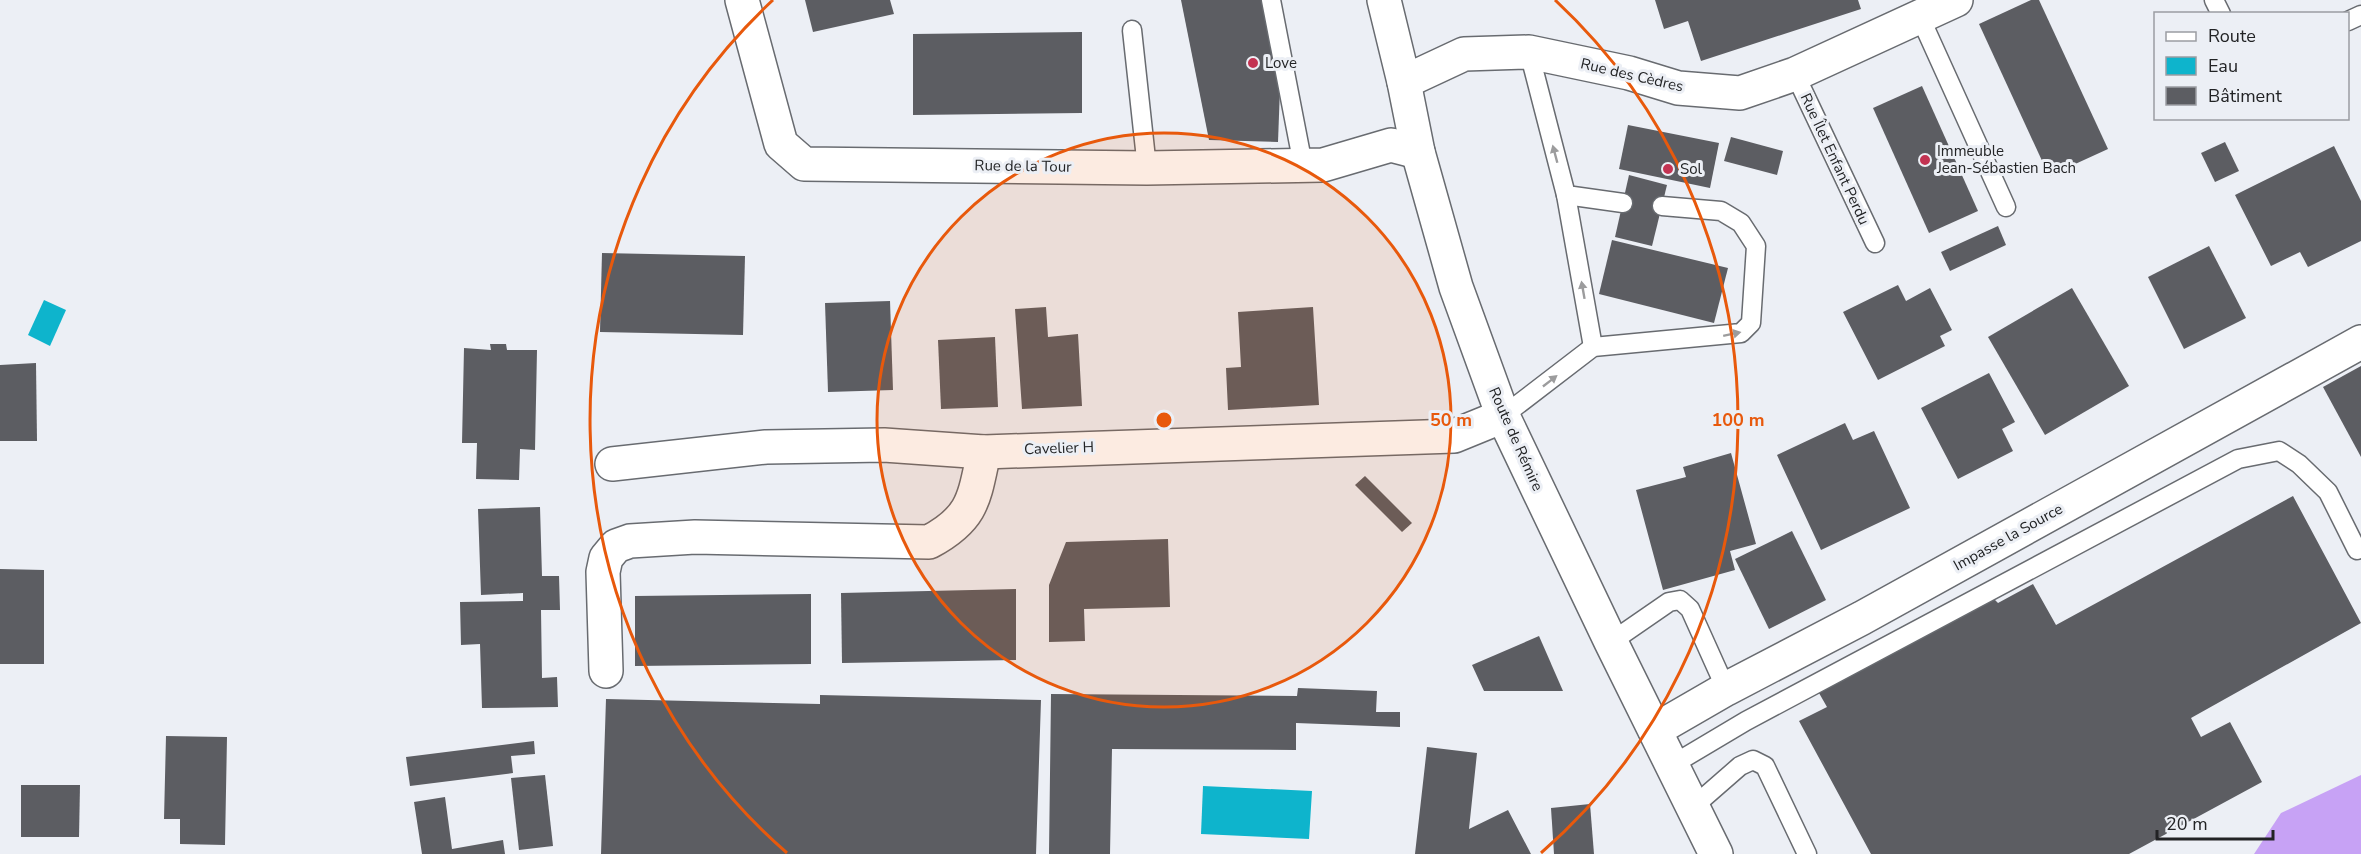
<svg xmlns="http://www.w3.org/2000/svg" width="2361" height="854" font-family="'Nunito Sans',sans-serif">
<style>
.forest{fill:#c7a2f5}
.water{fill:#0eb4cc}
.building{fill:#5c5d62}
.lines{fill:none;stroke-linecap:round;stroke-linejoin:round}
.service-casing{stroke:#686b70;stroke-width:21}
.minor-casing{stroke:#686b70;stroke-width:36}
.secondary-casing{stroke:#686b70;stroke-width:36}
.service{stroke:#fff;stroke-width:18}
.minor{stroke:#fff;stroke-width:33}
.secondary{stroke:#fff;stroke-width:33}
.oneway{fill:#9c9c9d}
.ring{fill:none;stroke:#e8590c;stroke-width:3}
.poi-dot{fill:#c33352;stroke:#eceff5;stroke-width:2}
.labels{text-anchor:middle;stroke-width:6;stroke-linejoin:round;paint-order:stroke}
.poi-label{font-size:15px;fill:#222325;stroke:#eceff5;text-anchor:start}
.street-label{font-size:15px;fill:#222325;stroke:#eceff5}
.centre{fill:#e8590c;stroke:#eceff5;stroke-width:3}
.ring-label{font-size:18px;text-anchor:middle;font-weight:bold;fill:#e8590c;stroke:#eceff5;stroke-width:6;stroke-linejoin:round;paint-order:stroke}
</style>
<rect width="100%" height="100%" fill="#eceff5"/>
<polygon class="forest" points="2361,775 2361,854 2254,854 2281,813"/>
<g class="water">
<polygon points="44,300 66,310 50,346 28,335"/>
<polygon points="1203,786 1312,791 1309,839 1201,834"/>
</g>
<g class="building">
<polygon points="805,0 890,0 894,14 813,32"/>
<polygon points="1181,0 1262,0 1280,88 1278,142 1209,140"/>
<polygon points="1655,0 1858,0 1861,9 1701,61 1688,21 1664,29"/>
<polygon points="2031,0 2039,0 2108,149 2049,176 1979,24"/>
<polygon points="1082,32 1082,113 913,115 913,34"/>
<polygon points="1922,86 1978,211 1929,233 1873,108"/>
<polygon points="1628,125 1719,143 1710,188 1619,169"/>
<polygon points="1731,137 1783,151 1777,175 1724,161"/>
<polygon points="2225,142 2239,171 2215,182 2201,153"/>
<polygon points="2334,146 2361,201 2361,241 2308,267 2300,252 2271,266 2235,195"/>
<polygon points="1629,175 1667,185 1652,246 1615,237"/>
<polygon points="1998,226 2006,245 1950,271 1941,252"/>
<polygon points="1612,240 1728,268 1714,323 1599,294"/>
<polygon points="2209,246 2246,318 2184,349 2148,277"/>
<polygon points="602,253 745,256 743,335 600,332"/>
<polygon points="1898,285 1906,301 1930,288 1952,330 1940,336 1945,346 1878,380 1843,312"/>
<polygon points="2072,288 2129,386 2045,435 1988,337"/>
<polygon points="890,301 893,390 828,392 825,303"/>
<polygon points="1046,307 1048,337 1078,334 1082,406 1022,409 1015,309"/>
<polygon points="1313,307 1319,405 1228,410 1226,368 1241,367 1238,312"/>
<polygon points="995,337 998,407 941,409 938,340"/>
<polygon points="490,344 506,344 507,350 537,350 535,450 520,449 519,480 476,479 477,443 462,443 464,348 491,350"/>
<polygon points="36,363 37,441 0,441 0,365"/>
<polygon points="2361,366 2361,457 2323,387"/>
<polygon points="1989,373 2015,422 2002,429 2013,451 1958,479 1921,408"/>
<polygon points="1845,423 1853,440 1874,431 1910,508 1821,550 1777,455"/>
<polygon points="1731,453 1756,544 1730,551 1735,570 1663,590 1636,490 1686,477 1683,467"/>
<polygon points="1365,476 1412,523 1402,532 1355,485"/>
<polygon points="2293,496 2361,623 2191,718 2201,737 2230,722 2262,782 2129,854 1871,854 1799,721 1827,707 1819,693 1994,599 1998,603 2033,584 2056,625"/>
<polygon points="540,507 542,576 559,576 560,610 541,610 542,678 557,677 558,707 482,708 480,644 461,645 460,602 523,601 523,593 481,595 478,509"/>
<polygon points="1792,531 1826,600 1769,629 1735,559"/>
<polygon points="1168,539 1170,607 1084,609 1085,641 1049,642 1049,585 1066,542"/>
<polygon points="0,569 44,570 44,664 0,664"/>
<polygon points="1016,589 1016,660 842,663 841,593"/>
<polygon points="811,594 811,664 635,666 635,596"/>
<polygon points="1539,636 1563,691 1484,691 1472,665"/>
<polygon points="1298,688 1377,691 1376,712 1400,712 1400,727 1296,723 1296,750 1112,749 1110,854 1049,854 1051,694 1297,696"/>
<polygon points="820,695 1041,700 1036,854 601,854 606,699 820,704"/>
<polygon points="166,736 227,737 225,845 180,844 180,819 164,819"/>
<polygon points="534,741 535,754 511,756 513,773 410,786 406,757"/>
<polygon points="1427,747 1477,753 1469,829 1508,810 1531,854 1415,854"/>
<polygon points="545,775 553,846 519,850 511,778"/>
<polygon points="21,785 80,785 79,837 21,837"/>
<polygon points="445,797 452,849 503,840 505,854 422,854 414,802"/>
<polygon points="1590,804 1594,854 1554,854 1551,808"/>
</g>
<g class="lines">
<g class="service-casing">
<g id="service">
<polyline points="1271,0 1303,165"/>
<polyline points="2214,0 2221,14"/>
<polyline points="1920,17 2006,207"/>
<polyline points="2348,21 2361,15"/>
<polyline points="1132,30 1147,168"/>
<polyline points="1529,52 1566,195 1623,203"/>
<polyline points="1795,74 1875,243"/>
<polyline points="1566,195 1593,347"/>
<polyline points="1503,416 1593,347 1741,333 1751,323 1756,246 1741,223 1721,211 1662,206"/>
<polyline points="1611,642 1669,602 1680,600 1690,609 1726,689"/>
<polyline points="1672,765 1746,721 2238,459 2279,451 2299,464 2328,492 2357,550"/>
<polyline points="1693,807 1740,766 1753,760 1765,766 1807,854"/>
</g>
</g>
<g class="minor-casing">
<g id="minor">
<polyline points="742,0 781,144 804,164 1147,168 1323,165 1391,145 1418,152"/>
<polyline points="1404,82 1464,54 1529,52 1629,73 1678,88 1740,93 1795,74 1956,0"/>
<polyline points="612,464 766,447 884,445 984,452 1454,436 1503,416"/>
<path d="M606 671 603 572 606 558 616 546 630 541 695 537 929 542C974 518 974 498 984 452"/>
<polyline points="1655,730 1726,689 1862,618 2361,342"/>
</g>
</g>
<g class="secondary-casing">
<polyline id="secondary" points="1384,0 1404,82 1418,152 1456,287 1503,416 1611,642 1716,854"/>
</g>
<use href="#service" class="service"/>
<use href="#minor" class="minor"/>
<use href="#secondary" class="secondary"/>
</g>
<defs><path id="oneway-solid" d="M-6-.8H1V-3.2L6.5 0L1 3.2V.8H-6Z" transform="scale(1.5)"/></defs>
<g class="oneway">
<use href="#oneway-solid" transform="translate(1555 154) rotate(-105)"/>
<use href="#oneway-solid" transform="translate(1583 290) rotate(-100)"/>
<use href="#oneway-solid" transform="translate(1732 334) rotate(-12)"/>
<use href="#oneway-solid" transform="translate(1550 381) rotate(-38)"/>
</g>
<circle cx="1164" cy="420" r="287" fill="#e8590c" fill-opacity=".12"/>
<g class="ring">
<circle cx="1164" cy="420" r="287"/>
<path d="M787 853A574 574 0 0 1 773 0M1555 0A574 574 0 0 1 1541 853"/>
</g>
<g class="poi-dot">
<circle cx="1253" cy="63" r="6"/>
<circle cx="1925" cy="160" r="6"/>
<circle cx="1668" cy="169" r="6"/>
</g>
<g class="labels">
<g class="poi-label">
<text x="1265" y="68">Love</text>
<text x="1937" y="156">Immeuble<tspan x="1937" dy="17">Jean-Sébastien Bach</tspan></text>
<text x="1680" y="174">Sol</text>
</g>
<g class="street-label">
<text transform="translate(1632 75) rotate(13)" y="5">Rue des Cèdres</text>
<text transform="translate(1835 159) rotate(65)" y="5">Rue Îlet Enfant Perdu</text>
<text transform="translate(1023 166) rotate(1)" y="5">Rue de la Tour</text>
<text transform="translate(1516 439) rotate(66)" y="5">Route de Rémire</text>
<text transform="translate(1059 448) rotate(-2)" y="5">Cavelier H</text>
<text transform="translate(2008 537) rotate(-29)" y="5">Impasse la Source</text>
</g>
</g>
<circle cx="1164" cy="420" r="9" class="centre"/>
<g class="ring-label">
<text x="1451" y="426">50 m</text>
<text x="1738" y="426">100 m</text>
</g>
<rect x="2154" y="12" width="195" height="108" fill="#eceff5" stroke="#9b9da2" stroke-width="1.5"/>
<rect x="2166" y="32" width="30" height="9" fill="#ffffff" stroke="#9b9da2" stroke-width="1.5"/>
<text x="2208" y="42" font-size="18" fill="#222325">Route</text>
<rect x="2166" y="57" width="30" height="18" fill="#0eb4cc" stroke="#9b9da2" stroke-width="1.5"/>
<text x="2208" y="72" font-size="18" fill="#222325">Eau</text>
<rect x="2166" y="87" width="30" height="18" fill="#5c5d62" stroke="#9b9da2" stroke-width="1.5"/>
<text x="2208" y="102" font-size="18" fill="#222325">Bâtiment</text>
<path d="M2157 830v9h116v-9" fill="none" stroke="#222325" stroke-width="3"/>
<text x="2166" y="830" font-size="18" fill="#222325" stroke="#eceff5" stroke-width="4.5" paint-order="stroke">20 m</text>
</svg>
